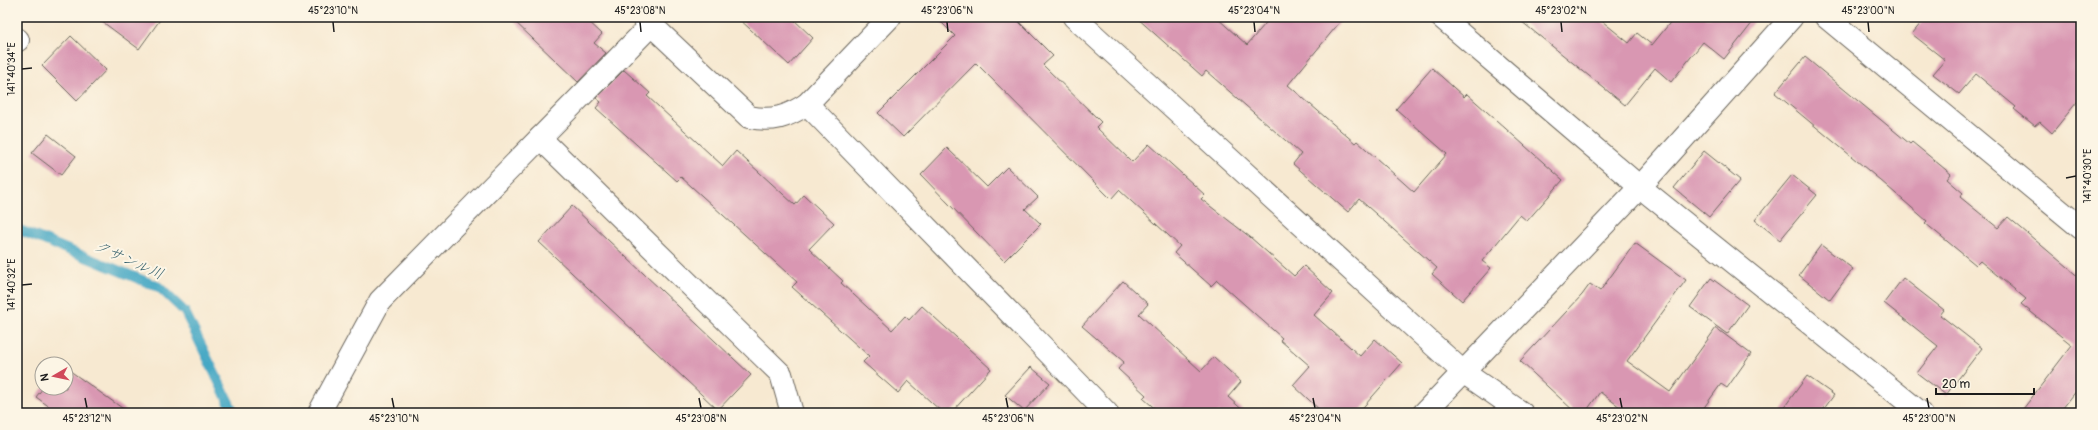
<svg xmlns="http://www.w3.org/2000/svg" width="2098" height="430" font-family="Pangolin,'Klee One',sans-serif">
<style>
.lines{fill:none;stroke-linecap:round;stroke-linejoin:round}
.stream{stroke:#44a7c4;stroke-width:10}
.building{fill:#d997b2}
.minor-casing{stroke:#69645b;stroke-width:24}
.minor{stroke:#fff;stroke-width:22}
.ticks{fill:none;stroke:#1c1c1c;stroke-width:1.5}
.labels{text-anchor:middle;stroke-width:4;stroke-linejoin:round;paint-order:stroke}
.water-label{font-size:15px;font-style:italic;fill:#2e5b68;stroke:#fcf5e5}
.neatline{fill:none;stroke:#1c1c1c;stroke-width:1.5}
.ticks-label{font-size:10px;text-anchor:middle;fill:#1c1c1c}
</style>
<rect width="100%" height="100%" fill="#fcf5e5"/>
<filter id="ink" filterUnits="userSpaceOnUse"><feTurbulence type="fractalNoise" baseFrequency=".025" numOctaves="2"/><feDisplacementMap in="SourceGraphic" scale="8" xChannelSelector="R" yChannelSelector="G"/><feConvolveMatrix kernelMatrix="1 2 1 2 8 2 1 2 1" color-interpolation-filters="sRGB"/></filter>
<filter id="wash" filterUnits="userSpaceOnUse"><feTurbulence type="fractalNoise" baseFrequency=".012" numOctaves="4" result="noise"/><feDisplacementMap in="SourceGraphic" scale="16" xChannelSelector="R" yChannelSelector="G"/><feGaussianBlur stdDeviation="0.9" result="paint"/><feColorMatrix in="noise" values="0 0 0 0 0 0 0 0 0 0 0 0 0 0 0 0 0 1.4 0 .05"/><feComposite in="paint" operator="in"/></filter>
<g filter="url(#wash)">
<rect width="100%" height="100%" fill="#f7e9d1"/>
<g class="lines">
<polyline class="stream" points="17,229 159,287 185,312 234,413"/>
</g>
<g id="blocks">
<g class="building">
<polygon points="96,17 162,17 139,49"/>
<polygon points="510,17 584,17 602,34 594,43 606,53 578,82"/>
<polygon points="737,17 791,17 813,38 789,65"/>
<polygon points="936,17 1014,17 1053,56 1043,65 1101,122 1096,127 1132,162 1149,144 1205,195 1201,199 1250,237 1294,276 1304,266 1333,293 1314,315 1360,356 1375,339 1402,363 1358,413 1323,413 1293,385 1310,366 1280,340 1282,338 1217,280 1211,286 1174,253 1180,246 1119,190 1111,199 976,63 903,137 878,113 955,36"/>
<polygon points="1136,17 1216,17 1247,45 1271,17 1344,17 1288,85 1355,143 1357,141 1414,192 1447,154 1396,109 1432,68 1464,97 1467,94 1563,180 1527,221 1520,215 1482,261 1491,268 1462,301 1432,274 1437,268 1359,199 1348,212 1293,164 1301,154 1206,71 1202,76"/>
<polygon points="1516,17 1597,17 1629,43 1637,33 1652,45 1673,19 1671,17 1757,17 1724,59 1703,42 1671,82 1655,68 1625,105"/>
<polygon points="1926,17 2081,17 2081,97 2052,133 2040,122 2035,126 2014,109 2016,107 1976,74 1959,94 1933,74 1945,60 1912,34"/>
<polygon points="71,36 106,70 77,101 42,66"/>
<polygon points="1805,57 1910,144 1912,142 1951,174 1947,179 1963,193 1960,197 1998,228 2008,217 2081,279 2081,385 2059,413 2020,413 2072,345 2021,304 2026,299 1980,261 1976,265 1925,223 1927,221 1880,180 1775,93"/>
<polygon points="624,70 650,93 647,96 723,166 736,151 795,205 804,195 834,223 809,249 843,281 841,283 892,330 905,316 909,320 922,306 991,369 951,413 943,413 908,381 898,393 863,362 869,356 792,287 797,282 681,177 677,181 596,108 601,102 596,98"/>
<polygon points="48,134 76,156 61,175 32,153"/>
<polygon points="947,148 987,187 1007,167 1038,197 1025,209 1041,224 1004,261 921,175"/>
<polygon points="1704,151 1740,180 1709,217 1674,188"/>
<polygon points="1792,175 1817,195 1780,240 1755,220"/>
<polygon points="572,206 751,375 718,410 539,242"/>
<polygon points="1635,243 1686,280 1627,361 1670,392 1716,328 1751,354 1727,388 1721,384 1700,413 1628,413 1600,392 1585,413 1576,413 1520,361 1582,295 1590,284 1600,291"/>
<polygon points="1821,245 1853,269 1830,300 1799,275"/>
<polygon points="1711,278 1748,305 1727,334 1690,307"/>
<polygon points="1903,278 1944,310 1940,315 1982,348 1946,395 1917,373 1938,346 1884,303"/>
<polygon points="1123,281 1148,304 1139,314 1201,371 1214,357 1241,382 1228,397 1246,413 1160,413 1143,398 1146,395 1118,369 1124,362 1082,326"/>
<polygon points="1031,367 1050,383 1024,411 1005,395"/>
<polygon points="66,368 129,413 58,413 36,397 43,388 66,388"/>
<polygon points="1807,376 1834,395 1821,413 1780,413"/>
</g>
</g>
</g>
<g filter="url(#ink)">
<use href="#blocks" fill-opacity="0" stroke="#69645b" stroke-width="1"/>
<g class="lines">
<g class="minor-casing">
<g id="minor">
<path d="M643 17 749 117C773 122 787 117 807 104L890 17"/>
<polyline points="1074,17 1463,372 1522,413"/>
<polyline points="1441,17 1640,187 1921,413"/>
<polyline points="1826,17 2081,228"/>
<polyline points="17,39 18,40"/>
<polyline points="807,104 1107,413"/>
<polyline points="540,138 781,374 792,413"/>
<polyline points="319,413 380,301 651,25"/>
<polyline points="1424,413 1640,187 1792,17"/>
</g>
</g>
<use href="#minor" class="minor"/>
</g>
</g>
<path class="ticks" d="M333 22 334 32M640 22 641 32M947 22 948 32M1254 22 1255 32M1561 22 1562 32M1868 22 1869 32M22 69 32 68M2066 178 2076 176M22 285 32 284M85 398 87 408M392 398 394 408M699 398 701 408M1006 398 1008 408M1313 398 1315 408M1620 398 1622 408M1927 398 1929 408"/>
<g class="labels">
<g class="water-label">
<text transform="translate(129 260) rotate(24)" y="5">クサンル川</text>
</g>
</g>
<rect width="2098" height="430" fill="none" stroke="#fcf5e5" stroke-width="44"/>
<g transform="translate(54 376) rotate(261)"><circle r="19" fill="#fcf5e5" stroke="#a29e95"/>
<path d="M0-3L7 15L0 10L-7 15Z" fill="#d1495b"/>
<text y="-6" font-size="11" font-weight="bold" text-anchor="middle" fill="#1c1c1c">N</text>
</g>
<path d="M1936 388v6h98v-6" fill="none" stroke="#1c1c1c" stroke-width="2"/>
<text x="1942" y="388" font-size="12" fill="#1c1c1c" stroke="#fcf5e5" stroke-width="3" paint-order="stroke">20 m</text>
<rect x="22" y="22" width="2054" height="386" class="neatline"/>
<g class="ticks-label">
<text x="333" y="14">45°23'10"N</text>
<text x="640" y="14">45°23'08"N</text>
<text x="947" y="14">45°23'06"N</text>
<text x="1254" y="14">45°23'04"N</text>
<text x="1561" y="14">45°23'02"N</text>
<text x="1868" y="14">45°23'00"N</text>
<text transform="translate(11 69) rotate(-90)" y="4">141°40'34"E</text>
<text transform="translate(2087 176) rotate(-90)" y="4">141°40'30"E</text>
<text transform="translate(11 285) rotate(-90)" y="4">141°40'32"E</text>
<text x="87" y="422">45°23'12"N</text>
<text x="394" y="422">45°23'10"N</text>
<text x="701" y="422">45°23'08"N</text>
<text x="1008" y="422">45°23'06"N</text>
<text x="1315" y="422">45°23'04"N</text>
<text x="1622" y="422">45°23'02"N</text>
<text x="1929" y="422">45°23'00"N</text>
</g>
</svg>
